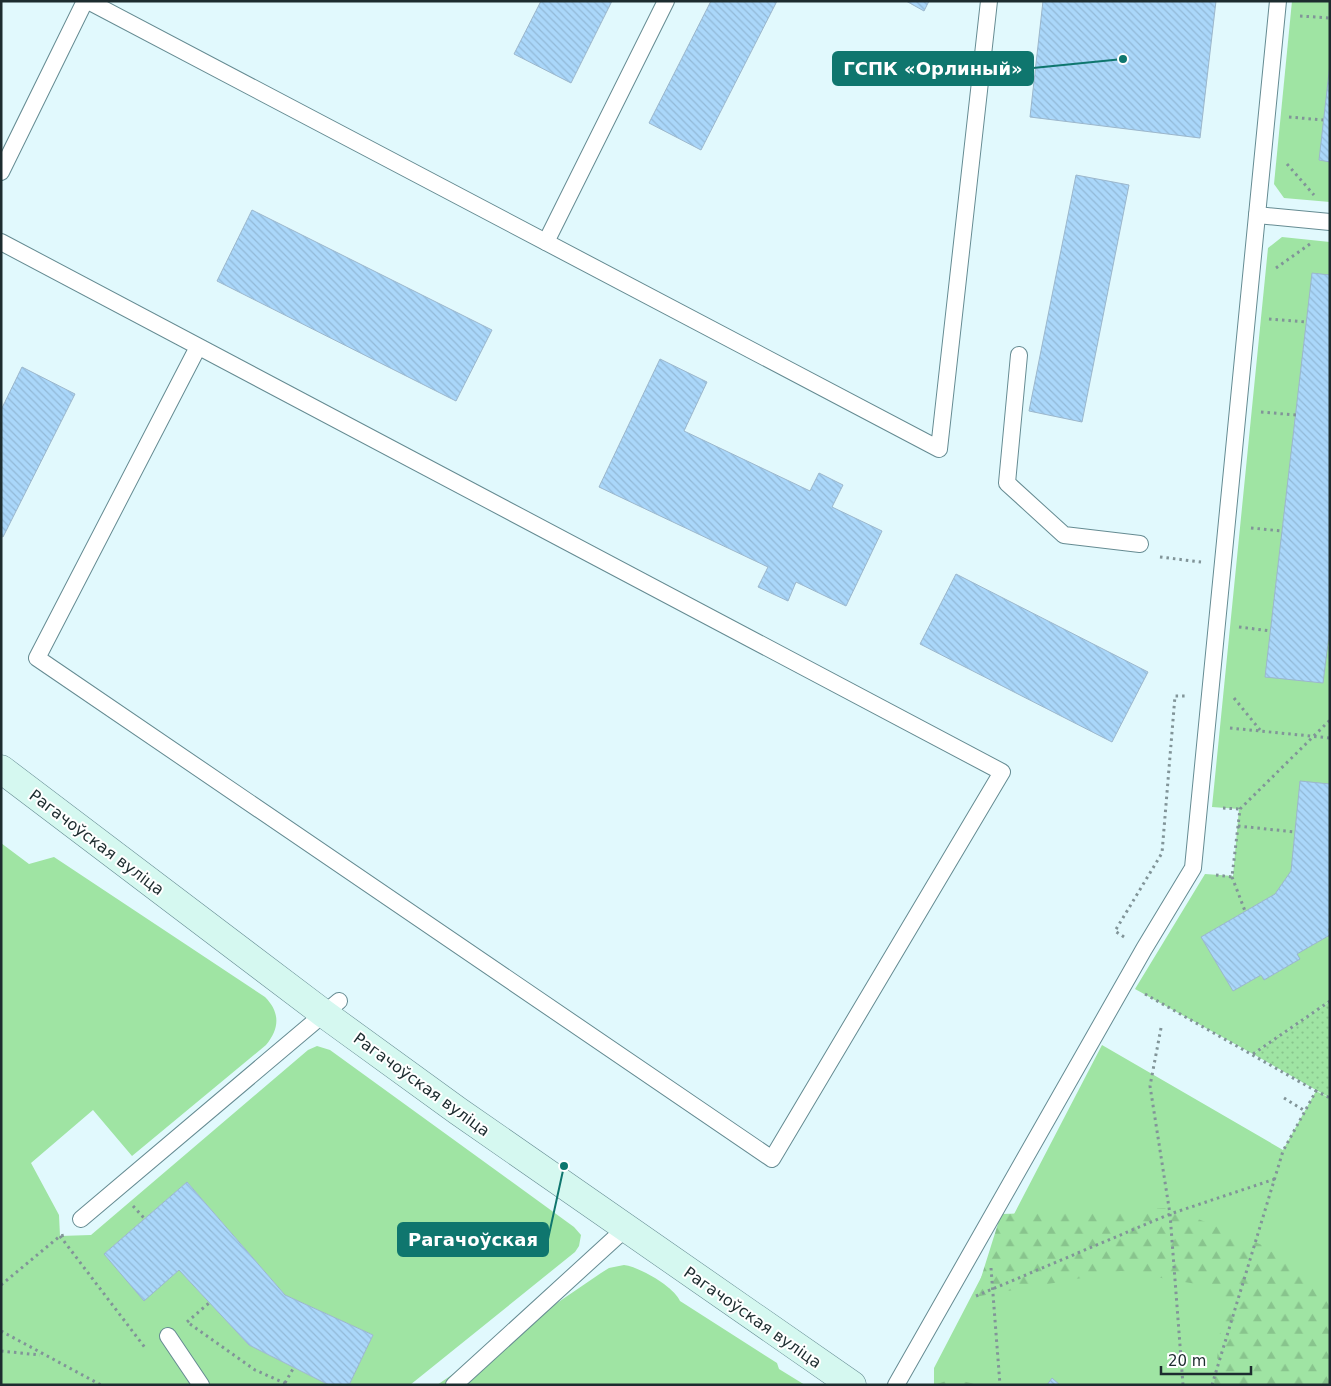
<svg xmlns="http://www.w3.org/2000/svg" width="1331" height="1386" font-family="'DejaVu Sans',sans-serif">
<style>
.grass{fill:#9fe4a3}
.forest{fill:url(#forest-firs)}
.park{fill:url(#park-dots)}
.building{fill:url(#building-back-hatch);stroke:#9cb7cc}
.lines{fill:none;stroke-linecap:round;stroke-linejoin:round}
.lane-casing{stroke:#658b92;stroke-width:18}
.secondary-casing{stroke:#658b92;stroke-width:29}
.path{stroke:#819498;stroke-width:3;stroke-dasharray:2.5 4;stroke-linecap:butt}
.lane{stroke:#fff;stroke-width:16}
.secondary{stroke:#d5f8f0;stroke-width:28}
.labels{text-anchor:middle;stroke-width:4;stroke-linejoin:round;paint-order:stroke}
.street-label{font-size:16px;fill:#1d2c2f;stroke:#fff}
.leader{fill:none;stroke:#0f766e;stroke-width:2}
.callout-dot{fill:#0f766e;stroke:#fff;stroke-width:2}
.callout{fill:#0f766e;stroke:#0f766e;stroke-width:2}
.callout-label{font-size:18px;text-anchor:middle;font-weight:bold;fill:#fff}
</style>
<defs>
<pattern id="forest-firs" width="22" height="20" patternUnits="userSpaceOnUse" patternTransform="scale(1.25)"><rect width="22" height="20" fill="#9fe4a3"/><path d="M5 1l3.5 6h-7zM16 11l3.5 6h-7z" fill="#88c48d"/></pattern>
<pattern id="park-dots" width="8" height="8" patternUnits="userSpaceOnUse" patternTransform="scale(1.25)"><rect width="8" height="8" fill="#9fe4a3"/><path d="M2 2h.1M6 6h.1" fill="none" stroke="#88c48d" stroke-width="1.8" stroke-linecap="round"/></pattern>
<pattern id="building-back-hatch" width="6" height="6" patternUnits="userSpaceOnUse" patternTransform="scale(1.25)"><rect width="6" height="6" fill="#aad7fa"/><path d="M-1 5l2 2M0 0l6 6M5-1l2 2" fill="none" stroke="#92b9d7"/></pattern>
</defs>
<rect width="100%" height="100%" fill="#e1f9fd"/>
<g class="grass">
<polygon points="1292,1 1330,1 1330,202 1284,198 1274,184"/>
<polygon points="1282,237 1330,242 1330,1001 1253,1054 1135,989 1205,874 1233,876 1239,809 1212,807 1268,248"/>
<path d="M1 843 29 864 54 857 265 997C280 1012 280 1028 266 1045L132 1156 93 1110 31 1163 59 1215 60 1236 91 1235 308 1050 317 1046 330 1050 574 1227 581 1235 579 1246 575 1252 410 1385H349L373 1335 285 1295 187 1182 104 1254 144 1300 179 1270 249 1345 329 1385H1Z"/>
<polygon points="1102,1045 1283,1150 1316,1091 1330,1098 1330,1385 934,1385 934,1368"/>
<path d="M624 1265C640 1267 674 1287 680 1301L777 1363 779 1369 805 1385H437L601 1273 609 1268Z"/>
</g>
<g class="forest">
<polygon points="1171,1208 1262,1245 1327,1290 1330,1294 1330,1385 1214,1385 1225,1289 1121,1271 975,1297 1001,1214"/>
<polygon points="952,1379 980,1385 934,1385"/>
</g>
<polygon class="park" points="1330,1001 1330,1098 1253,1054"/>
<g class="building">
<polygon points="541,1 612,1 571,83 514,54"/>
<polygon points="711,1 777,1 701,150 649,123"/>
<polygon points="906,1 929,1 924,11"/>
<polygon points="1043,1 1216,1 1200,138 1030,117"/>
<polygon points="1330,64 1330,162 1319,160"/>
<polygon points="1076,175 1129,185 1082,422 1029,411"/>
<polygon points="252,210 492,330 456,401 217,281"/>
<polygon points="1312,273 1330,275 1330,627 1323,683 1265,677"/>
<polygon points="660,359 707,382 684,431 810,491 819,473 843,485 832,507 882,531 846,606 796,582 788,601 758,587 768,567 599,487"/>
<polygon points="22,367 75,394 3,537 1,536 1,410"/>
<polygon points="956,574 1148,672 1112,742 920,644"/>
<polygon points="1300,781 1330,784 1330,927 1328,930 1330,935 1297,954 1300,959 1264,980 1261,975 1233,991 1201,937 1275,894 1291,871"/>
<polygon points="187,1182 285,1295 373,1335 349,1385 329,1385 249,1345 179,1270 144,1301 104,1254"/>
<polygon points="1052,1378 1060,1385 1047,1385"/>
</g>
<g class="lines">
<g class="lane-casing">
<g id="lane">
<polyline points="88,1 939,449 989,1"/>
<polyline points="1,172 85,1"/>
<polyline points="1257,215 1330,222"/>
<polyline points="1,242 1002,772 772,1159 37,658 198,347"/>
<polyline points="546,242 666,1"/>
<polyline points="1019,355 1007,483 1064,535 1140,544"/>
<polyline points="81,1219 339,1001"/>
<polyline points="168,1336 201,1385"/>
<polyline points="454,1385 626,1228"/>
<polyline points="896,1385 1144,949 1193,868 1278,1"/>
</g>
</g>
<g class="secondary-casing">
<polyline id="secondary" points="1,769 323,1013 458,1111 852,1385"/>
</g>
<g class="path">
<polyline points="1300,16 1330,18"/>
<polyline points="1289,117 1323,120"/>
<polyline points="1287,164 1314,195"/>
<polyline points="1276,268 1310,244"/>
<polyline points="1269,319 1306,322"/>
<polyline points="1261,412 1296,415"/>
<polyline points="1251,528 1282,531"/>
<polyline points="1160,557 1201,562"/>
<polyline points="1239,627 1271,631"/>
<polyline points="1234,698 1260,730"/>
<polyline points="1230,728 1330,738"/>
<polyline points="1223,808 1240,809"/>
<polyline points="1238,826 1295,832"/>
<polyline points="1216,875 1232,877 1240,809 1330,720"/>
<polyline points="1232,877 1245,911"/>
<polyline points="1124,937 1115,931 1162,853 1175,696 1186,696"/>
<polyline points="1145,994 1316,1091"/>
<polyline points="1161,1028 1150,1086 1170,1214 1183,1385"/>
<polyline points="1253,1054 1330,1001"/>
<polyline points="1284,1098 1305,1111"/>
<polyline points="133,1206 144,1218"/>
<polyline points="60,1236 146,1349"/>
<polyline points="991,1268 1000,1385"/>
<polyline points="1,1285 60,1236 65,1235"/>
<polyline points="976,1296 1170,1214 1275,1179"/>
<polyline points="187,1322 209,1303"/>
<polyline points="190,1324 255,1370 289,1385"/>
<polyline points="1,1331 101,1385"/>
<polyline points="1,1351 40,1355"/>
<polyline points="285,1383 294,1367"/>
<polyline points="1212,1385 1283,1151 1316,1091 1330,1098"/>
</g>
<use href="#lane" class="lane"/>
<use href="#secondary" class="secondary"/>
</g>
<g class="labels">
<g class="street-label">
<text transform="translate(97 842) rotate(37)" y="6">Рагачоўская вуліца</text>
<text transform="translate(422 1084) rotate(36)" y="6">Рагачоўская вуліца</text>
<text transform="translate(753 1317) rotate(35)" y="6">Рагачоўская вуліца</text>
</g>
</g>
<path class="leader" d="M1123 59L1033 68M564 1166L548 1239"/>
<g class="callout-dot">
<circle cx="1123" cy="59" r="5"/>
<circle cx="564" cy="1166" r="5"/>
</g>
<g class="callout">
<rect x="833" y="52" width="200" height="33" rx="5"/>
<rect x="398" y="1223" width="150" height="33" rx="5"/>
</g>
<g class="callout-label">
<text x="933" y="75">ГСПК «Орлиный»</text>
<text x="473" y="1246">Рагачоўская</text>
</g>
<rect width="1331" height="1386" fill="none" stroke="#1d2c2f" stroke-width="5"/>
<path d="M1161 1366v8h90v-8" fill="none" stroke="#1d2c2f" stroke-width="2.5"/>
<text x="1168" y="1366" font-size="15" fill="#1d2c2f" stroke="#ffffff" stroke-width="4" paint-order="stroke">20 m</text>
</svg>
